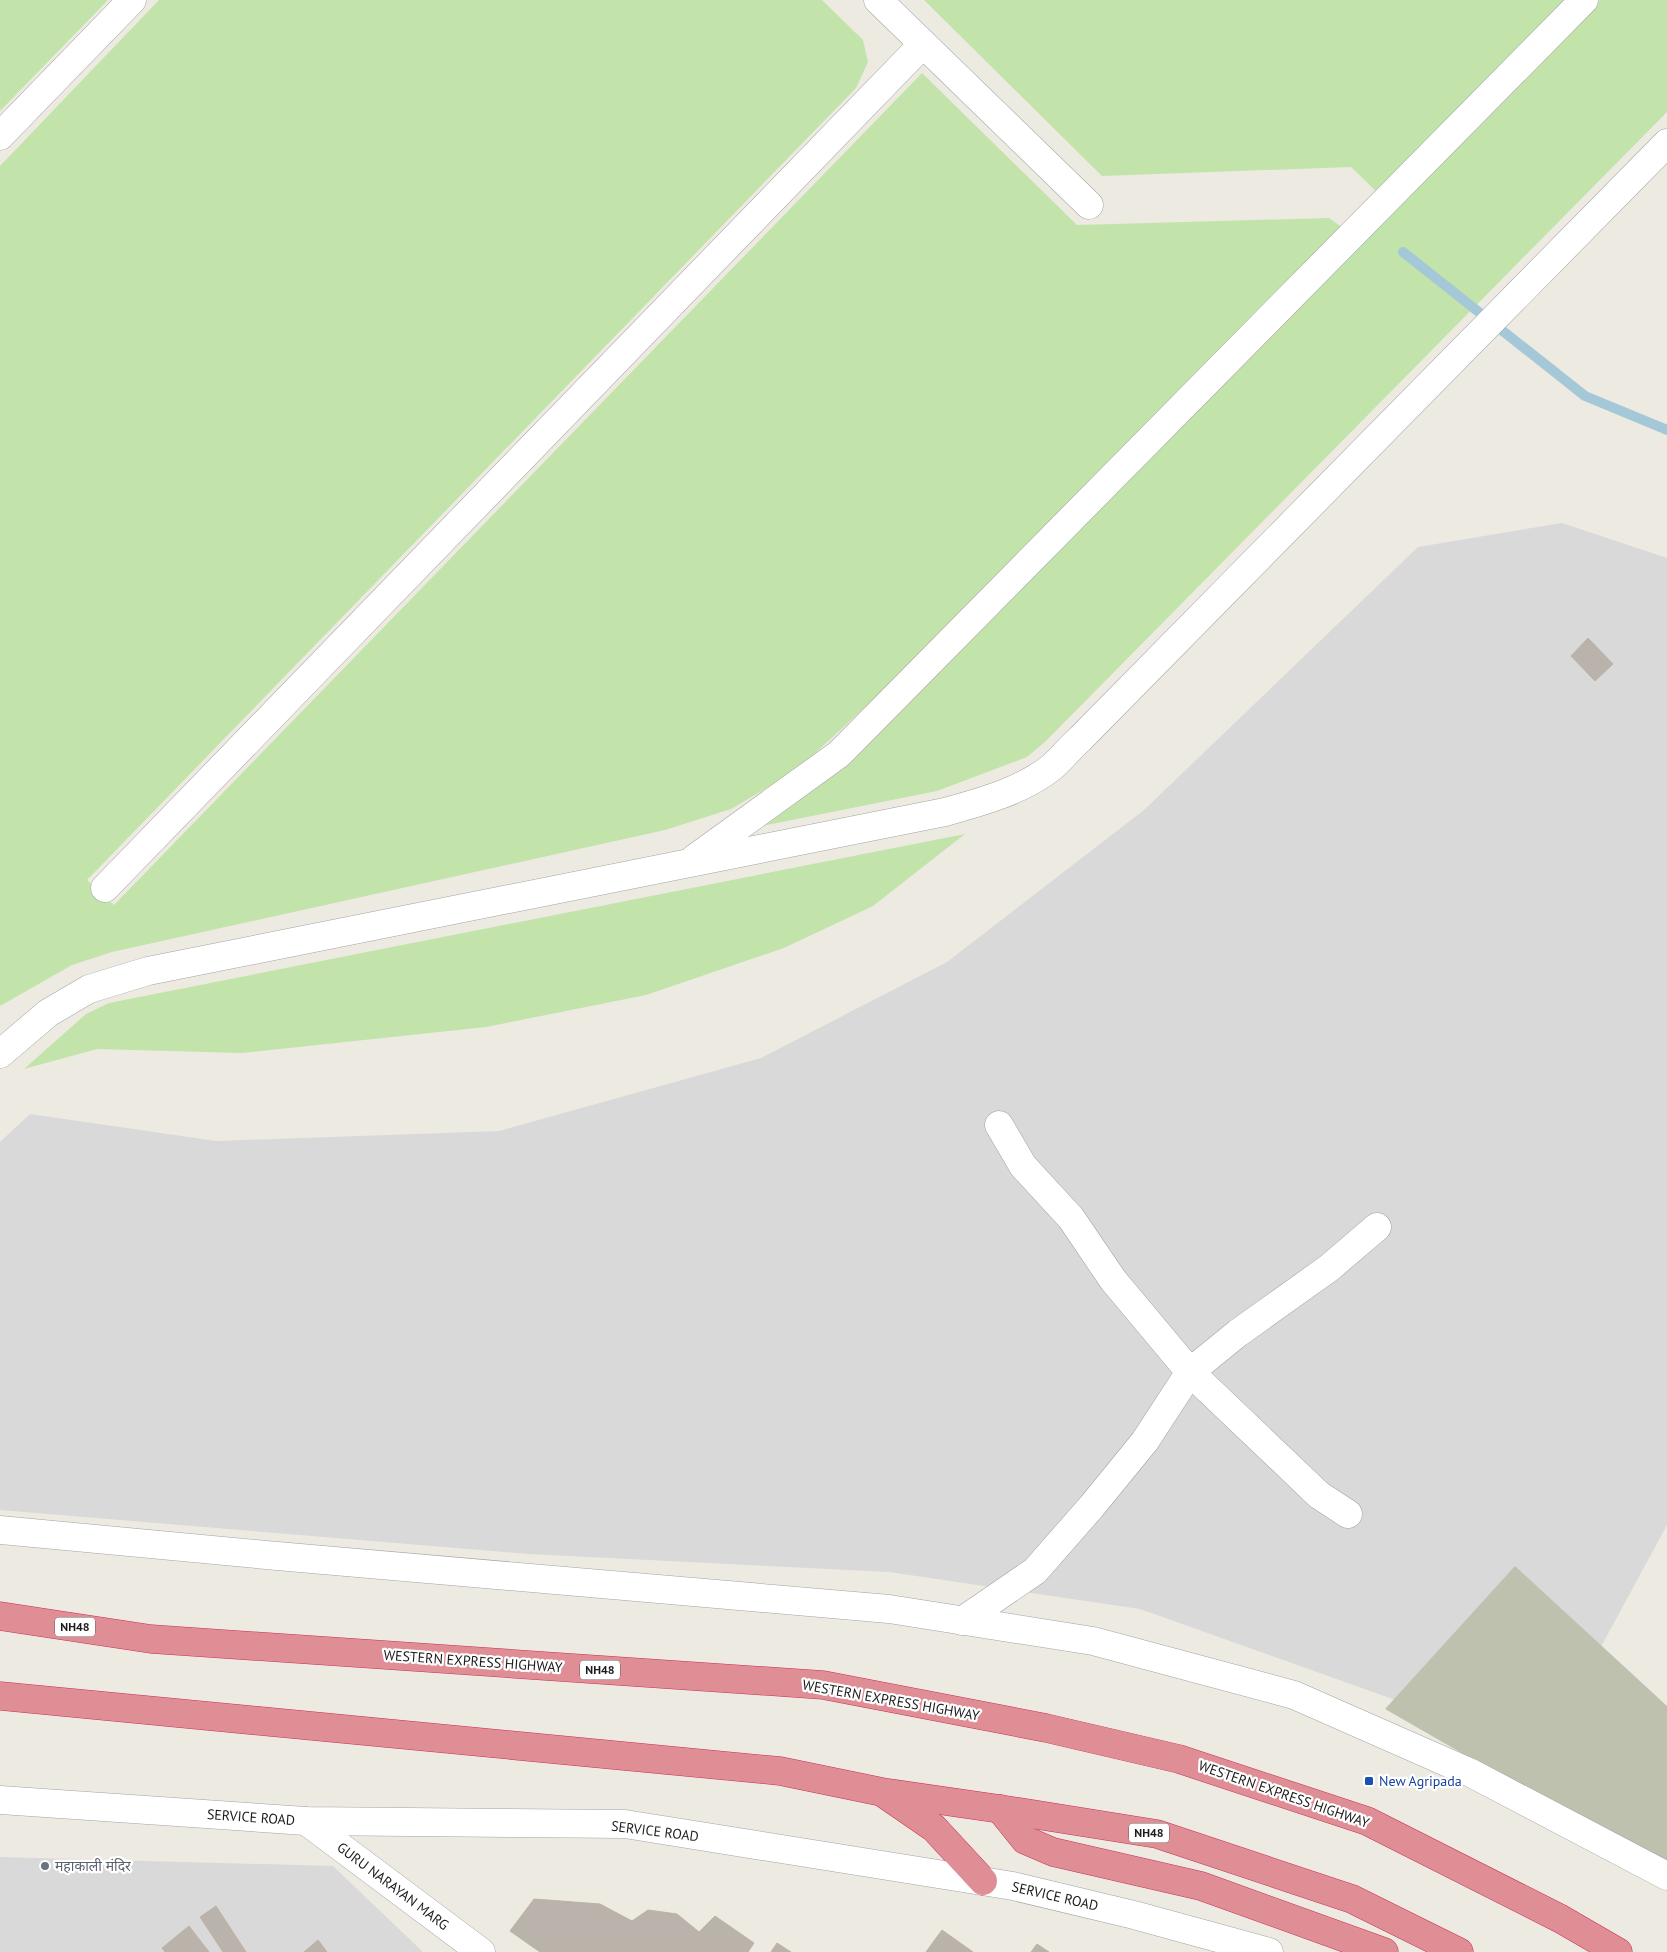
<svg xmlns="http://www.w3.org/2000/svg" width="1667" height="1952" font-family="'PT Sans','Noto Sans Devanagari',sans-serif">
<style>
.residential{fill:#dad9d9}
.construction{fill:#bfc1af}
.grass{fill:#c2e4ab}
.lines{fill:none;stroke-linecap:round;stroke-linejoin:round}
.stream{stroke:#a5c8d8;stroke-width:10}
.building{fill:#b9b3ac;stroke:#bdb2a6}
.minor-casing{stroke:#a3a3a3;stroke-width:29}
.highway-casing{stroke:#cb2f56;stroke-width:29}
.minor{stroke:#fff;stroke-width:28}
.highway{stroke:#e08e96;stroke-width:28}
.transit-dot{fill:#1a4fb4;stroke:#fff;stroke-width:2}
.worship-dot{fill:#6b7280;stroke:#fff;stroke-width:2}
.labels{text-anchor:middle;stroke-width:4.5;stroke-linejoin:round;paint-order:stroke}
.shield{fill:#fff;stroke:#606060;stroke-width:1}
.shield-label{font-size:12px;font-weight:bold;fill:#1c1c1c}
.street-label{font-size:14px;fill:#1c1c1c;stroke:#fff}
.transit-label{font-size:14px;fill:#164399;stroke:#fff;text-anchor:start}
.worship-label{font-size:14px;fill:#5b616d;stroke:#fff;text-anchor:start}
</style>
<rect width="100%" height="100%" fill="#edeae2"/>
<g class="residential">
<polygon points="1562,523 1667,558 1667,1525 1577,1691 1440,1716 1140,1609 889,1572 529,1554 0,1510 0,1142 30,1114 216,1141 499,1131 761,1058 947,962 1144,810 1418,547"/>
<polygon points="0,1857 333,1866 423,1952 0,1952"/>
</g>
<polygon class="construction" points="1515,1566 1667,1706 1667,1871 1385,1709"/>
<g class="grass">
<polygon points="0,0 108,0 0,111"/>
<polygon points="159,0 822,0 863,40 868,62 856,88 87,880 114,905 922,73 1077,225 1329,218 1343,228 892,682 796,771 731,809 665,830 112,952 72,965 0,1006 0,166"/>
<polygon points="924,0 1572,0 1380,195 1351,167 1102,176"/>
<polygon points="1600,0 1667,0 1667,112 1045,742 1027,757 937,791 752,828 880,728"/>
<polygon points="965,834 873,906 784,948 646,995 486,1027 242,1053 97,1049 24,1069 86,1014 109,1003"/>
</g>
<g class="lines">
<polyline class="stream" points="1403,252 1585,396 1667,430"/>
</g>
<g class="building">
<polygon points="1588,638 1613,664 1595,681 1571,656"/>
<polygon points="534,1899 600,1904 632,1921 648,1910 677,1914 699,1932 715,1916 754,1943 748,1952 540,1952 510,1931"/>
<polygon points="216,1906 246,1952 223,1952 200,1917"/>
<polygon points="189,1926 209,1952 165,1952 162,1948"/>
<polygon points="942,1930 973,1952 926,1952"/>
<polygon points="318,1940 327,1952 304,1952"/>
<polygon points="777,1943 791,1952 771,1952"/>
<polygon points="1037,1944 1049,1952 1031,1952"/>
</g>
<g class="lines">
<g class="minor-casing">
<g id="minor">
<polyline points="878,0 1089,205"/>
<polyline points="0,136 132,0"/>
<polyline points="695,858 839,754 1584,0"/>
<polyline points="105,888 923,44"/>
<path d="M0 1054 48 1013 89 989 148 971 945 812C981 802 1022 791 1052 767 1062 758 1070 748 1080 739L1667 143"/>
<polyline points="999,1125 1023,1166 1071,1218 1113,1280 1190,1372 1319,1495 1348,1514"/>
<polyline points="0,1530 277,1556 889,1609 1093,1641 1294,1695 1469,1772 1667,1876"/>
<polyline points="962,1621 1035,1571 1092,1506 1145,1441 1190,1372 1238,1333 1329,1268 1377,1227"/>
<polyline points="0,1800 306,1821 625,1824 1013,1886 1134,1915 1269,1952"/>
<polyline points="306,1821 481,1952"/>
</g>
</g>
<g class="highway-casing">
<g id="highway">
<polyline points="0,1616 151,1639 823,1685 1046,1728 1179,1759 1367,1821 1561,1919 1618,1952"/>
<polyline points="0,1696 780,1771 882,1792 1000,1809 1157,1834 1352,1899 1459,1952"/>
<polyline points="886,1795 934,1828 983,1881"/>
<polyline points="1000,1809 1025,1840 1053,1852 1201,1886 1384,1952"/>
</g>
</g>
<use href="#minor" class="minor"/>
<use href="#highway" class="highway"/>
</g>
<rect class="transit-dot" x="1364" y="1776" width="10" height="10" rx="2.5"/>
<circle class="worship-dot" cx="45" cy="1866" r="5"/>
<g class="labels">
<g class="shield">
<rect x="55" y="1617.5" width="40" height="19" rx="4"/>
<rect x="580" y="1660.5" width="40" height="19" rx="4"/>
<rect x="1129" y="1823.5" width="40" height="19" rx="4"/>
</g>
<g class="shield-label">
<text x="75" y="1631">NH48</text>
<text x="600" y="1674">NH48</text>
<text x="1149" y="1837">NH48</text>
</g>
<g class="street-label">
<text transform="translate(473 1661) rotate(4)" y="5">WESTERN EXPRESS HIGHWAY</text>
<text transform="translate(891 1700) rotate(10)" y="5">WESTERN EXPRESS HIGHWAY</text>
<text transform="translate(1284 1794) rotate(19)" y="5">WESTERN EXPRESS HIGHWAY</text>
<text transform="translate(251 1817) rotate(4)" y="5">SERVICE ROAD</text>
<text transform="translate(655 1831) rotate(7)" y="5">SERVICE ROAD</text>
<text transform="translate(393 1886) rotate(37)" y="5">GURU NARAYAN MARG</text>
<text transform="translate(1055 1896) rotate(13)" y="5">SERVICE ROAD</text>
</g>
<g class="transit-label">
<text x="1379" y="1786">New Agripada</text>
</g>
<g class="worship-label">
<text x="55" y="1871">महाकाली मंदिर</text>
</g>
</g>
</svg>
